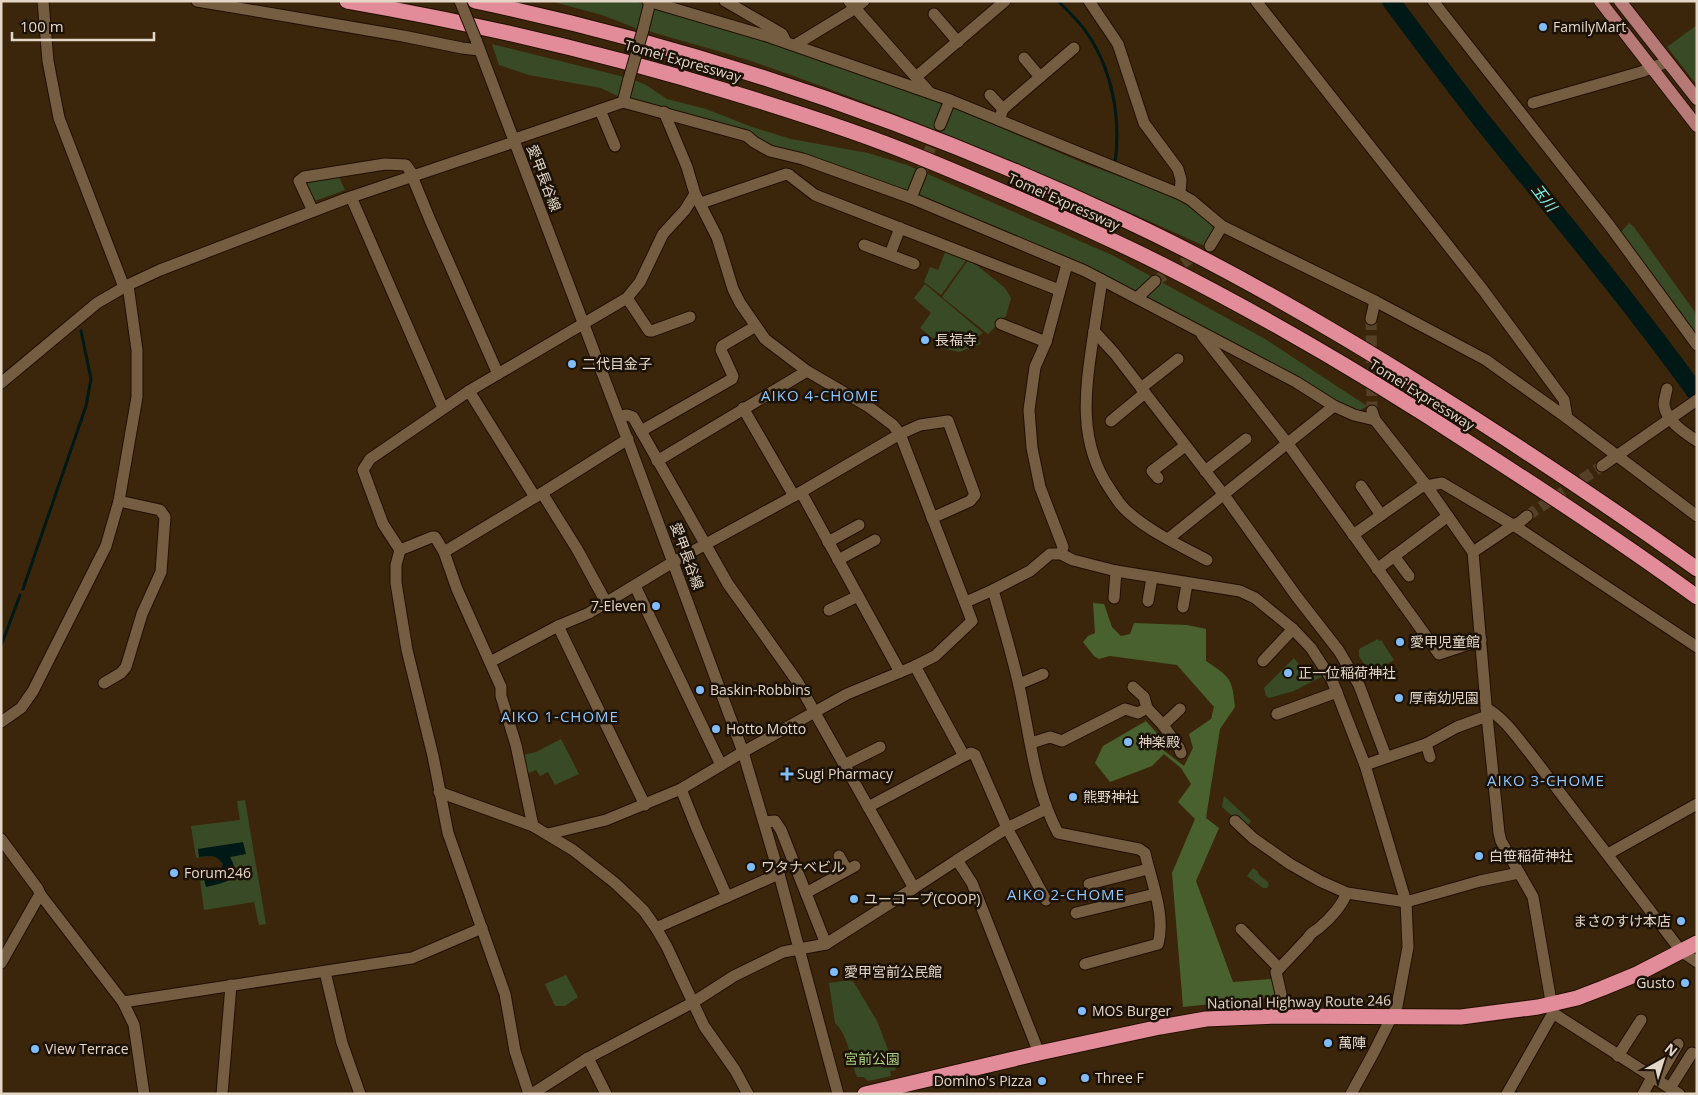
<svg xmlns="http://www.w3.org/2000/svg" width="1698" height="1095" font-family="'Open Sans','Noto Sans JP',sans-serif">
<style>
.green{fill:#394b26}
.forest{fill:#49612e}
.water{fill:#001816}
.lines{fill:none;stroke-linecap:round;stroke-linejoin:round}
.stream{stroke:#001816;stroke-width:3}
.river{stroke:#001816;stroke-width:18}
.minor-tunnel{stroke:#544127;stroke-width:11;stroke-dasharray:11 5.5;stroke-linecap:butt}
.minor-casing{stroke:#210e00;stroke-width:13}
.major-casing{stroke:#210e00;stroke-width:14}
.highway-casing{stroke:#210e00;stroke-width:17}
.minor{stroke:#755d42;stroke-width:11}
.major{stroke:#b67976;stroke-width:12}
.highway{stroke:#e28c99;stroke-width:15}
.minor-bridge-casing{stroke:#210e00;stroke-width:13;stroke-linecap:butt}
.minor-bridge{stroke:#755d42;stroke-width:11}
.poi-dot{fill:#81bdfa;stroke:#1b1107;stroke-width:2}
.labels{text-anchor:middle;stroke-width:5;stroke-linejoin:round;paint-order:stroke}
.poi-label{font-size:14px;fill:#e4d7c8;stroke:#1b1107;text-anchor:start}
.street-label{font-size:14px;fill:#e4d7c8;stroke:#1b1107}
.park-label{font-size:14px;fill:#aad083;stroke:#1b1107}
.water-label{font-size:15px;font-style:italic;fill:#7cf7ef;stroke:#1b1107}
.neighbourhood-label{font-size:15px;letter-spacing:1px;fill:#8ec6ff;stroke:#1b1107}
</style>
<rect width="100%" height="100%" fill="#3b260b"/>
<g class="green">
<path d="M550 1H633L641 3 647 10 652 8 792 50 938 100 944 109 951 107 1088 165 1174 196 1215 226 1207 247C1058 180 908 115 754 62 718 50 681 41 645 30L641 18 637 30 633 27 602 15Z"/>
<polygon points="1697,25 1697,85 1667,47"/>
<polygon points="492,44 632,79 646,85 667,99 706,109 752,127 791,139 868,153 907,165 1114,256 1265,339 1367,406 1356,413 1297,377 936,206 914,190 902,190 771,150 749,133 680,112 656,108 626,100 601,88 529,75 499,65"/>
<polygon points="334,174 339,177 345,190 312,202 304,184 306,180"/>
<polygon points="1629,223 1634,227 1697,315 1697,339 1621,232"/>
<polygon points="946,250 967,259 941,295 924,282 930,267 938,270"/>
<polygon points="969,259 1005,288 1011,298 1006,316 988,334 942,297"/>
<polygon points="925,284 983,333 977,337 981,344 959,352 946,349 920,328 931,313 914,298"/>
<polygon points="1378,639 1379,641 1381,640 1394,660 1370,674 1359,656 1359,649"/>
<polygon points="1294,658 1309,677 1321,672 1323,676 1294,691 1269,698 1266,696 1264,688"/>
<polygon points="561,739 579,774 555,785 548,772 540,776 536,770 527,774 523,755 536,752"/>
<polygon points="1224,796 1251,821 1246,828 1222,807"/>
<path d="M245 800 266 924 259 925 254 902 204 910 200 880 219 875 222 872 223 864C215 853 207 856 196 858L191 826 240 820 237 801Z"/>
<polygon points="1253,868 1258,872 1259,875 1268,882 1269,885 1267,888 1263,888 1247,876"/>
<polygon points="566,975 578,997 565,1006 555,1006 545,984"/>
<path d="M844 981H853L877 1021 896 1070 890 1071 891 1076 868 1081 864 1077H857C851 1061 848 1034 835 1023L829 983Z"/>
</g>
<path class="forest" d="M1093 603 1104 604 1112 627 1121 636 1130 634 1134 623 1187 625 1206 629V661C1231 678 1232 678 1235 707L1220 729 1206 818 1219 828 1196 881 1233 982 1271 979 1277 997 1183 1007 1172 873 1195 819 1178 802 1191 784 1181 768 1164 754 1152 766 1110 782 1095 763 1103 746 1146 721 1163 740V750L1184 766 1193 748 1189 734 1211 719 1214 707 1177 665 1110 656 1099 659 1094 656 1083 642 1088 636 1095 633Z"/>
<path class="water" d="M243 842 246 854 230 857C244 881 223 883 206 887L204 879 219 875 223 864C216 854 210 856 199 857L198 849Z"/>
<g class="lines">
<g class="stream">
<path d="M1058 1C1068 11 1079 21 1087 33 1113 71 1121 119 1115 164"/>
<polyline points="23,589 86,406 91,379 81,331"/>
<polyline points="1,646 20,595"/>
<polyline points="1515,1094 1516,1092"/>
</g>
<path class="river" d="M1391 1C1424 45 1456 89 1490 131 1560 218 1632 304 1697 394"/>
<g class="minor-tunnel">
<polyline points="921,173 937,131"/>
<polyline points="1155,281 1202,251"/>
<polyline points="1371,319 1372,411"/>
<polyline points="1527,516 1602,466"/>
</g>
<g class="minor-casing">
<g id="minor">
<polyline points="43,1 48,61 59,118 124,287"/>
<polyline points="197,1 403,36 462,48 479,50"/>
<polyline points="648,1 770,37 950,100 1180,194 1191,200 1222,226 1375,301 1486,360 1567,418 1697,516"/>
<polyline points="725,1 782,34 785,40"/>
<polyline points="849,1 929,92"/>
<polyline points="1089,1 1118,44 1144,123 1178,169 1181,180 1180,194"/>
<polyline points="1256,1 1483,290 1564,400 1567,418"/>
<polyline points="1433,1 1609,225 1697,345"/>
<polyline points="934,14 958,42"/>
<polyline points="643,30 650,2"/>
<polyline points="476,40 631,449 743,752 779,874 838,1094"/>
<polyline points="795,45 854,9 864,1"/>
<polyline points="1024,58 1040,77"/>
<polyline points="916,77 1005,1"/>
<polyline points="990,95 1003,109"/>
<polyline points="623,102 629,79"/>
<polyline points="1533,103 1641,72 1667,62"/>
<polyline points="600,110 615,146"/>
<polyline points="999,120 1003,109 1074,48"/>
<polyline points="940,125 950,100"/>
<polyline points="789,175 815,195 1059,290"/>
<polyline points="412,176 430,220 498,374"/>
<polyline points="351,197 443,408"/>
<polyline points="911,198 921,173"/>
<polyline points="701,203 786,174 789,175"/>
<polyline points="313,211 299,181 304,177 385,164 406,165 413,175"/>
<polyline points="864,245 914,264"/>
<polyline points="1210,246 1222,226"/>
<polyline points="890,254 900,228"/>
<polyline points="1102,280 1094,331 1115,354 1224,495 1297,597 1339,651 1359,685 1386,757"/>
<polyline points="627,298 649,331 652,331 690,317"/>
<polyline points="1137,298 1155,281"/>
<polyline points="1371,319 1375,301"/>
<polyline points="1001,324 1046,342"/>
<path d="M1094 331C1086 386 1076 440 1110 489 1115 497 1121 507 1129 513 1152 533 1181 546 1207 560"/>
<polyline points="1202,335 1288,444 1439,654 1481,640"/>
<polyline points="1,383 97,303 128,285 160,270 345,199 514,142 518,138 623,102 747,136 754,142 770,151 803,159 911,198 1085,271 1296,382 1334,406 1354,415 1375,420"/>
<polyline points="1141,388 1178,359"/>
<path d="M1667 389C1666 394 1664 400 1664 405 1666 421 1685 433 1697 441"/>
<polyline points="469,391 535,497"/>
<polyline points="743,408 794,496"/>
<polyline points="1372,411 1375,420 1426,485 1473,552 1487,716 1499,833 1501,841 1533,897 1553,1013 1507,1094"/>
<polyline points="619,416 627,415 633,417 728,584 797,681 914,888 957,860 972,883 1039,1053"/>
<polyline points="1111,421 1145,393"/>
<polyline points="641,431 732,379 733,376 721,350 722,346 756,326"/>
<polyline points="657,461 807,371"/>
<polyline points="1602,466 1697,400"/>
<polyline points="1205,471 1246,439"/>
<polyline points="1158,478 1152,471 1185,446"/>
<polyline points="1361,486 1381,515"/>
<polyline points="801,492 900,672"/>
<polyline points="542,493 577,549 607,604"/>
<polyline points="1353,535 1421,487 1442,483 1518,528 1697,647"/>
<polyline points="1168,539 1334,406"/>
<polyline points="828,542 859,525"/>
<polyline points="400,550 432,537 435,537 444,552 457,589 501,687 501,696 516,745 533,826"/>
<polyline points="444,552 542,493 628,439"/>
<polyline points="1473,552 1513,525 1520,522 1527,516"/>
<polyline points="1061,554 1063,547 1040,487 1032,448 1029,410 1035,367 1046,342 1067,264"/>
<polyline points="1394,556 1409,576"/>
<polyline points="838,560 875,540"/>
<polyline points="1377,569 1448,516"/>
<polyline points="635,586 721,765"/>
<path d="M993 590C1002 622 1012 654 1019 686 1030 735 1034 788 1058 833L1139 849 1145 853C1151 881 1166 915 1158 944L1085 964"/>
<polyline points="1114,598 1116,571"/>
<polyline points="1148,601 1152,578"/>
<polyline points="966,602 993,590 1030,571 1050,554 1061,554 1073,560 1116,571 1240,591 1255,598 1293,629 1311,648 1332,680 1365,765 1406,902 1408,947 1397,1006 1374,1052 1351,1094"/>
<polyline points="1183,607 1187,584"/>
<polyline points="829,610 858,596"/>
<polyline points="558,626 645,805"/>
<polyline points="1263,661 1293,629"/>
<polyline points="490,662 558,626 589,613 673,562 794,496 900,434 920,425 948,421 975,495 970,501 932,518"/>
<polyline points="915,666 964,756"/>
<polyline points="104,683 121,673 126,667 142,614 161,572 165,517 160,510 119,501"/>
<polyline points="1019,684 1043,674"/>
<polyline points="1147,708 1163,725 1180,709"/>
<path d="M1486 708C1504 718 1516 736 1529 752L1681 951 1697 962"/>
<polyline points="1277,714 1337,692"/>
<polyline points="1,722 21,708 33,691 106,546 119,501 137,397 137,350 128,285"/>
<polyline points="1163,725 1179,748 1181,753"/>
<polyline points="1031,743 1050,737 1062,741 1125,709 1138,713 1147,708 1144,697 1133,687"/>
<polyline points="1426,744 1430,757"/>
<polyline points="844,765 880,747"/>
<polyline points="1365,765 1426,744 1457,727 1487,716"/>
<polyline points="681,789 697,829 727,897"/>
<polyline points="439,792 533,826 573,850 615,883 634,901 644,911 656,928 667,947 704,1026 735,1070 748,1094"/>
<polyline points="868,807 964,756 971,753 975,755 1007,828 957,860"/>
<polyline points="1235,821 1253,838 1290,864 1320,881 1347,893 1406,902 1480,881 1519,873"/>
<polyline points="764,822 775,821 781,830 826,944"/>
<polyline points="548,834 606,820 681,789 743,752 847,694 915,666 935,656 972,621 900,434 893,425 869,407 807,371 765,339 740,303 733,289 717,237 695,194 687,167 664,112"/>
<polyline points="1,839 38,889 40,894 1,963"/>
<polyline points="1608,854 1697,804"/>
<polyline points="839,856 847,870"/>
<polyline points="1089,884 1148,869"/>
<polyline points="806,893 855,866"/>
<polyline points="40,894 123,1002 134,1025 144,1094"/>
<polyline points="1046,900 1007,828 1046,809"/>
<polyline points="1076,913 1155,894"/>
<polyline points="656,928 779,874"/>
<polyline points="1241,929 1279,968"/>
<polyline points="325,972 342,1043 360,1094"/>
<polyline points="123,1002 412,958 482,928"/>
<polyline points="1553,1013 1679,1094"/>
<path d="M1286 1016 1276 972 1308 938C1311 932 1314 932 1319 928 1331 918 1341 907 1347 893"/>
<polyline points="1618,1056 1641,1020"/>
<polyline points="588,1058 606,1094"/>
<polyline points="1657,1080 1678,1044"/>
<polyline points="1670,1088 1692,1053"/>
<polyline points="222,1094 231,985"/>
<polyline points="529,1094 515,1051 505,994 448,833 433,756 407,650 396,583 396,565 400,550 383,524 363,470 370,459 469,391 627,298 640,282 663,234 685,210 695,194"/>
<polyline points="532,1094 588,1058 692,1003 734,976 783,952 826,944 914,888"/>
<polyline points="1643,1094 1652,1077"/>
</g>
</g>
<g class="major-casing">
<g id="major">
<polyline points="1600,1 1697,126"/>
<polyline points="1620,1 1697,99"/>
</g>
</g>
<g class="highway-casing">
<g id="highway">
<path d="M347 1C480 24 611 55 740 95 799 113 859 132 917 156 1000 190 1083 225 1163 265 1272 320 1378 383 1480 450 1553 497 1626 545 1697 597"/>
<path d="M475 1C700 48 919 124 1127 221 1230 269 1329 327 1425 387 1517 445 1608 505 1697 569"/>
<polyline points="865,1094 1039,1053 1160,1027 1206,1019 1276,1016 1461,1017 1538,1007 1577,998 1603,988 1637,974 1697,943"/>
</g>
</g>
<use href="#minor" class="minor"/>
<use href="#major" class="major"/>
<use href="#highway" class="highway"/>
<g class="minor-bridge-casing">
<g id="minor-bridge">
<polyline points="460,1 476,40"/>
<polyline points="629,79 643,30"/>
</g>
</g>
<use href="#minor-bridge" class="minor-bridge"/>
</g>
<g class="poi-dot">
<circle cx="1543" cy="27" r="5"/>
<circle cx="925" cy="340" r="5"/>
<circle cx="572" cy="364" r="5"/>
<circle cx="656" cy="606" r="5"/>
<circle cx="1400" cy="642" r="5"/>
<circle cx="1288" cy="673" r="5"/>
<circle cx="700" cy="690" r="5"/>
<circle cx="1399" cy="698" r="5"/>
<circle cx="716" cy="729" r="5"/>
<circle cx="1128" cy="742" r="5"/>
<path d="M784.5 766.5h5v5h5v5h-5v5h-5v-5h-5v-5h5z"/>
<circle cx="1073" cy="797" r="5"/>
<circle cx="1479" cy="856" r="5"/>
<circle cx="751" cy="867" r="5"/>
<circle cx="174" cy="873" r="5"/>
<circle cx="854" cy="899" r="5"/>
<circle cx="1681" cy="921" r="5"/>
<circle cx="834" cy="972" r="5"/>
<circle cx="1685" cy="983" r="5"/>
<circle cx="1082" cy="1011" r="5"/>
<circle cx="1328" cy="1043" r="5"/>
<circle cx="35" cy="1049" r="5"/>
<circle cx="1085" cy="1078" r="5"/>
<circle cx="1042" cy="1081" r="5"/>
</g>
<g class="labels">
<g class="poi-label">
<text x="1553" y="32">FamilyMart</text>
<text x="935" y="345">長福寺</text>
<text x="582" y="369">二代目金子</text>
<text x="646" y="611" text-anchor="end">7-Eleven</text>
<text x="1410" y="647">愛甲児童館</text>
<text x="1298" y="678">正一位稲荷神社</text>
<text x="710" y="695">Baskin-Robbins</text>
<text x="1409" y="703">厚南幼児園</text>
<text x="726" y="734">Hotto Motto</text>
<text x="1138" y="747">神楽殿</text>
<text x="797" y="779">Sugi Pharmacy</text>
<text x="1083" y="802">熊野神社</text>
<text x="1489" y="861">白笹稲荷神社</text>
<text x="761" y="872">ワタナベビル</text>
<text x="184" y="878">Forum246</text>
<text x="864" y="904">ユーコープ(COOP)</text>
<text x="1671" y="926" text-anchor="end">まさのすけ本店</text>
<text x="844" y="977">愛甲宮前公民館</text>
<text x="1675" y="988" text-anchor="end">Gusto</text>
<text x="1092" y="1016">MOS Burger</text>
<text x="1338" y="1048">萬陣</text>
<text x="45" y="1054">View Terrace</text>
<text x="1095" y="1083">Three F</text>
<text x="1032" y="1086" text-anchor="end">Domino's Pizza</text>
</g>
<g class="street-label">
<text transform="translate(683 61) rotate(16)" y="5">Tomei Expressway</text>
<text transform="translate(544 178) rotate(69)" y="5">愛甲長谷線</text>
<text transform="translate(1064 202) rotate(24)" y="5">Tomei Expressway</text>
<text transform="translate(1422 395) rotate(32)" y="5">Tomei Expressway</text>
<text transform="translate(687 556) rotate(70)" y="5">愛甲長谷線</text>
<text transform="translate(1299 1002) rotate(-1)" y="5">National Highway Route 246</text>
</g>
<g class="park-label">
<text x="872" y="1064">宮前公園</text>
</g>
<g class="water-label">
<text transform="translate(1544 198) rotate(52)" y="5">玉川</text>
</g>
<g class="neighbourhood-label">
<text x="820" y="401">AIKO 4-CHOME</text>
<text x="560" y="722">AIKO 1-CHOME</text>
<text x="1546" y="786">AIKO 3-CHOME</text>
<text x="1066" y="900">AIKO 2-CHOME</text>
</g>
</g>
<rect width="1698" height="1095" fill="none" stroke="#e4d7c8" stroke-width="5"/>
<g transform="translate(1663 1060) rotate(39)" stroke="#1b1107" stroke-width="4" paint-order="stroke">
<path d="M0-4L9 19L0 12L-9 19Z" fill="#e4d7c8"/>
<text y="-8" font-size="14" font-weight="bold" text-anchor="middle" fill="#e4d7c8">N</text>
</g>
<path d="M12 32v8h142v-8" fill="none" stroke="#e4d7c8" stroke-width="2.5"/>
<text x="20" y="32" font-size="15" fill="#e4d7c8" stroke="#1b1107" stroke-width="4" paint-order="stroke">100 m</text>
</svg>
